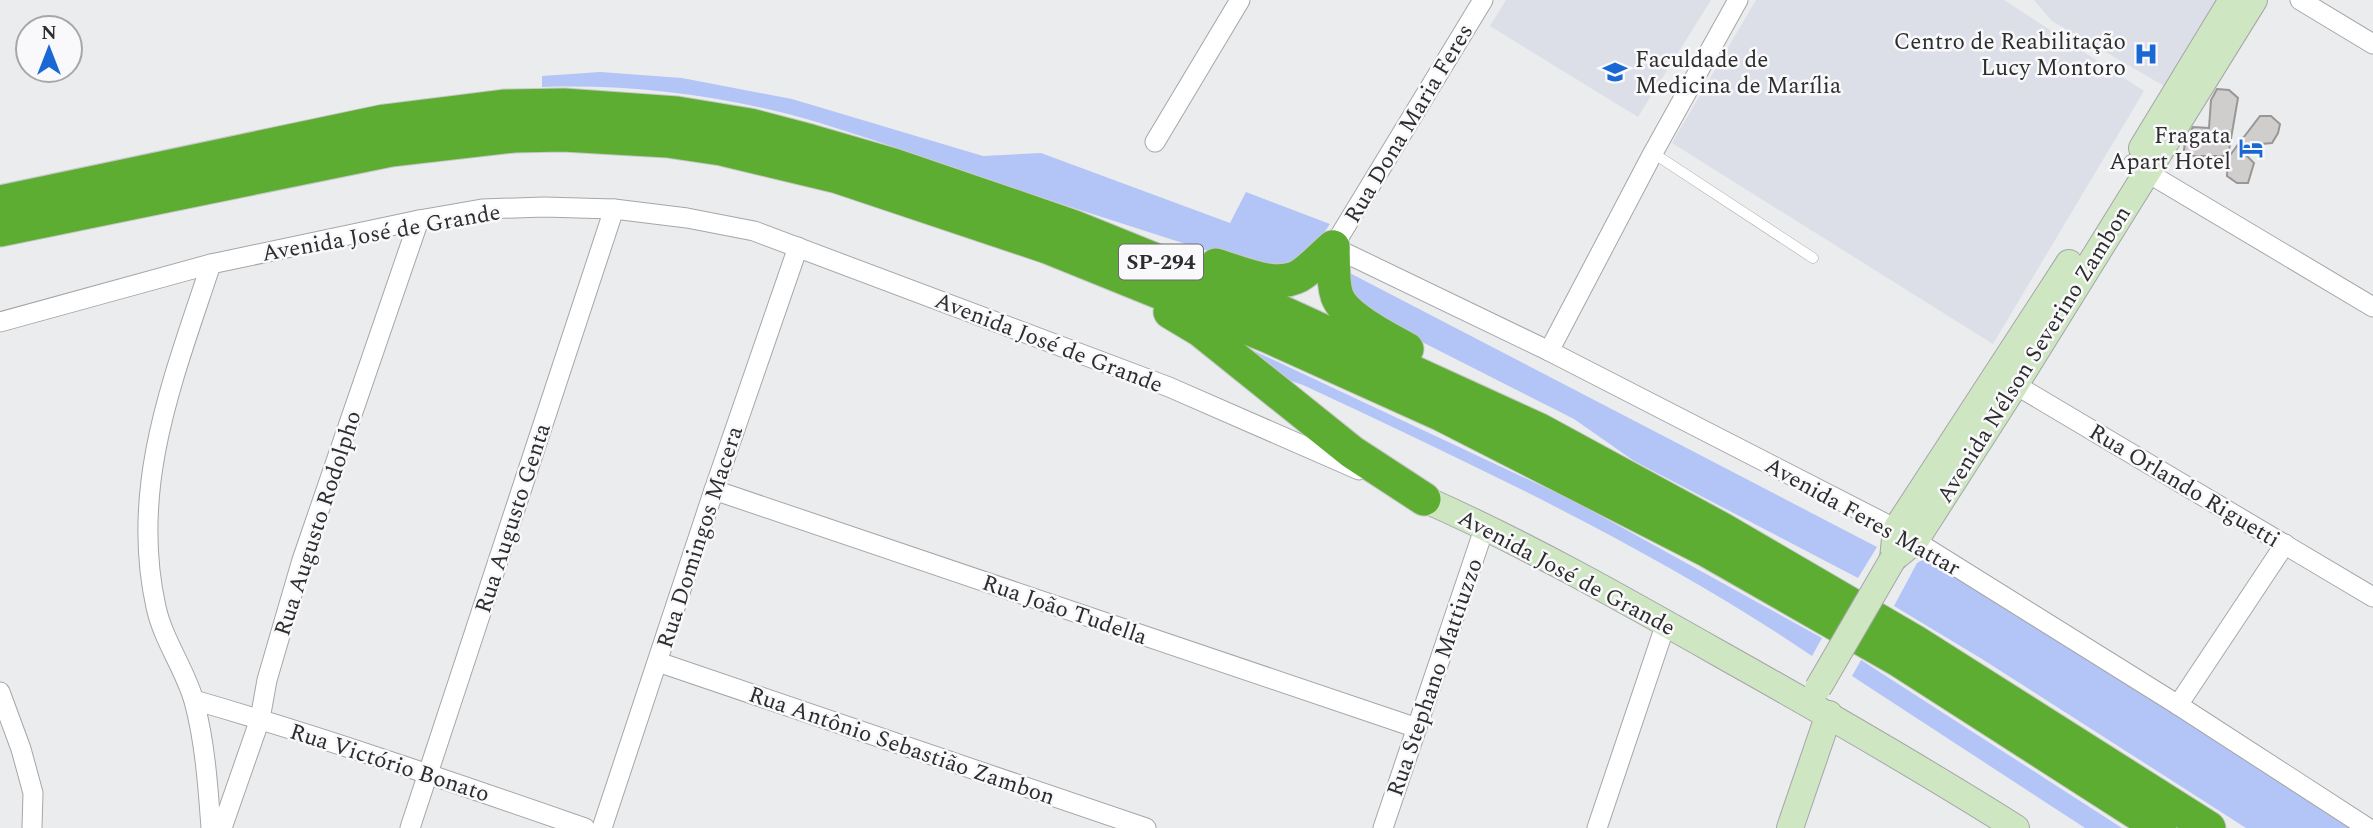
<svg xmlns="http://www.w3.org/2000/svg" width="2373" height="828" font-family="Spectral,serif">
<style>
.built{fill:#dcdfe8}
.green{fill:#b3c5f7}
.building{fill:#d0cecd;stroke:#999696;stroke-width:2}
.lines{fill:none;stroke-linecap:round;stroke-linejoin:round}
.lane-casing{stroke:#a5a6a8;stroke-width:11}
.street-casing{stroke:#a5a6a8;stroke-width:21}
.secondary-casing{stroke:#a5a6a8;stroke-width:28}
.highway-casing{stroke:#c8c8c9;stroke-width:35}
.lane{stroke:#fff;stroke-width:10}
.street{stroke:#fff;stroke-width:19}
.secondary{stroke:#cee6c2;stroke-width:26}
.highway{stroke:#5dad33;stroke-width:33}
.secondary-bridge-casing{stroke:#a5a6a8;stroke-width:28;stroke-linecap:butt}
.secondary-bridge{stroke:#cee6c2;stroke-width:26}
.labels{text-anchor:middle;stroke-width:5;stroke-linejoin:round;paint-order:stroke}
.shield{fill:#f9f9fb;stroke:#6a6a6c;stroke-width:2}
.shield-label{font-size:21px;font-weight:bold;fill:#2d2d2e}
.poi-label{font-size:23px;fill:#2d2d2e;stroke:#f9f9fb;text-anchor:end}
.street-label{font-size:23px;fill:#2d2d2e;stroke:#f9f9fb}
</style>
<rect width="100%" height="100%" fill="#ebecee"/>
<g class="built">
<polygon points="1506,0 1711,0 1638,117 1490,26"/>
<polygon points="1756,0 2004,0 2144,91 1993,344 1672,143"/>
<polygon points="2034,0 2217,0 2164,86 2052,21"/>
</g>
<g class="green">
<path d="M600 72 682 78 792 99 983 156 1041 153 1230 223 1246 192 1330 224 1316 244 1288 268 1258 267C1175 240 1093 215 1011 187 947 165 884 143 820 123 730 96 635 84 542 87V76Z"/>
<polygon points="1342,269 1877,547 1858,578 1634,461 1574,419 1363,312"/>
<path d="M1233 341 1574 501 1822 638 1812 656C1654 549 1476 466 1303 385L1273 375Z"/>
<polygon points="1924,559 1932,559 2168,705 2351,828 2246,828 1982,659 1894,606 1917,563"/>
<polygon points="1861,660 2122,828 2085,828 1852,676"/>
</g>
<g class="building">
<polygon points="2217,89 2229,90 2238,98 2228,156 2194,156 2184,150 2185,142 2193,127 2209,128 2211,100"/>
<polygon points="2260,116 2271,116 2280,124 2278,133 2272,143 2237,146"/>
<polygon points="2237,146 2254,163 2248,183 2237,183 2227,176 2228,158"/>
</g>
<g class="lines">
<g class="lane-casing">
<polyline id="lane" points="1653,153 1813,258"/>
</g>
<g class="street-casing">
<g id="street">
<polyline points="1483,0 1333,247 1549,351 1896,529 2178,705 2368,828"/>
<polyline points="2300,0 2373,44"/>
<polyline points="1155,142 1240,0"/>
<polyline points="2133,164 2373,307"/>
<path d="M211 264C174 377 129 485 156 607 163 640 185 669 194 701 205 742 208 786 211 828"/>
<polyline points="0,322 211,264 419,220 482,209 544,207 614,209 687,218 754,231 1169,387 1359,470"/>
<polyline points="1549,351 1653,153 1738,0"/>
<polyline points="2004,378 2373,597"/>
<polyline points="714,490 1417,728"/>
<polyline points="658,662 1146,828"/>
<polyline points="0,692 21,749 33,793 32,828"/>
<path d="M194 700C326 738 455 783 585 828"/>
<polyline points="2178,705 2285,544"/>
<polyline points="222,828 260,719 267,680 302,560 419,220"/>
<polyline points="410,828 614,209"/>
<polyline points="602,828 714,490 798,247"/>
<polyline points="1383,828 1485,526"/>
<polyline points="1597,828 1666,623"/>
</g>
</g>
<g class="secondary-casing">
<g id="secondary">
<polyline points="2142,148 2232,0"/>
<path d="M1424 499C1526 544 1623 599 1720 654 1820 710 1919 767 2016 828"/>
<polyline points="1893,559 1915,541 2015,385 2254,0"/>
<polyline points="1893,559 1896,529 2069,263"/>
<polyline points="1790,828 1829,714"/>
</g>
</g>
<g class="highway-casing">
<g id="highway">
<polyline points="0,202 384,121 504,106 564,105 677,113 750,125 811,141 894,165 1072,226 1260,302 1540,430 1722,529 1914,641 2209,828"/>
<polyline points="0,230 391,150 514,136 563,135 667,141 721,149 838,177 1047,247 1267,336 1442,415 1706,550 1900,661 2160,828"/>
<path d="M1333 247C1334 263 1332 281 1337 296 1345 318 1387 338 1407 349"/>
<path d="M1216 265C1240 272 1275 289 1299 276 1311 269 1322 256 1333 247"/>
<polyline points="1170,312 1200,330 1352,452 1424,499"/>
</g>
</g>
<use href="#lane" class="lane"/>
<use href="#street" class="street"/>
<use href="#secondary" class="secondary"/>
<use href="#highway" class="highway"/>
<g class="secondary-bridge-casing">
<polyline id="secondary-bridge" points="1818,688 1893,559"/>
</g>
<use href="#secondary-bridge" class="secondary-bridge"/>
</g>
<defs>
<g id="hospital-bare" transform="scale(1.89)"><path d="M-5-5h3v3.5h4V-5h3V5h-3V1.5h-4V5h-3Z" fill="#1a68d3" stroke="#f9f9fb" stroke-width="2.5" paint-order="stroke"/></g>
<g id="school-bare" transform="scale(1.89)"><path d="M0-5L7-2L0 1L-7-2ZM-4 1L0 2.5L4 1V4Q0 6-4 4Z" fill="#1a68d3" stroke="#f9f9fb" stroke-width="2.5" paint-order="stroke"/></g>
<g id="hotel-bare" transform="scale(1.89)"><path d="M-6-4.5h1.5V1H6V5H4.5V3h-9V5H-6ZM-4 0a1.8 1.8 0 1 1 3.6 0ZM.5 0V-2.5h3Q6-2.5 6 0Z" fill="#1a68d3" stroke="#f9f9fb" stroke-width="2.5" paint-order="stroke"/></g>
</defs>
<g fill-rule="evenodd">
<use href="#hospital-bare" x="2146" y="54"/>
<use href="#school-bare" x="1615" y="72"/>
<use href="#hotel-bare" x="2251" y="148"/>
</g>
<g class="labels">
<rect class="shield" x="1119" y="244.5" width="84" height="35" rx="5"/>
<g class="shield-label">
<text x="1161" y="269">SP-294</text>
</g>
<g class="poi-label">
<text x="2126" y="49">Centro de Reabilitação<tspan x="2126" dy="26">Lucy Montoro</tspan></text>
<text x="1635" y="67" text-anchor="start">Faculdade de<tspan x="1635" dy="26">Medicina de Marília</tspan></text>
<text x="2231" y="143">Fragata<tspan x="2231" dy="26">Apart Hotel</tspan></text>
</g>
<g class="street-label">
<text transform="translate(1408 123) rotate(-59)" y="8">Rua Dona Maria Feres</text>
<text transform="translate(381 232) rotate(-10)" y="8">Avenida José de Grande</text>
<text transform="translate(1049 342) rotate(21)" y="8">Avenida José de Grande</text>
<text transform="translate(2033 354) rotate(-58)" y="8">Avenida Nélson Severino Zambon</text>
<text transform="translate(2185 485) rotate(31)" y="8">Rua Orlando Riguetti</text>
<text transform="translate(1863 516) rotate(29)" y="8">Avenida Feres Mattar</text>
<text transform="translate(512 518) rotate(-72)" y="8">Rua Augusto Genta</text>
<text transform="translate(317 523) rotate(-72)" y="8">Rua Augusto Rodolpho</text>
<text transform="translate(699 537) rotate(-72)" y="8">Rua Domingos Macera</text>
<text transform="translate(1567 572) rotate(28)" y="8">Avenida José de Grande</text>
<text transform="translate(1065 609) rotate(19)" y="8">Rua João Tudella</text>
<text transform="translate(1434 677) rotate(-71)" y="8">Rua Stephano Mattiuzzo</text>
<text transform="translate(902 745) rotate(19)" y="8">Rua Antônio Sebastião Zambon</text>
<text transform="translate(390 762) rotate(18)" y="8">Rua Victório Bonato</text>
</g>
</g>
<g transform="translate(49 49)"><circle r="33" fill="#f9f9fb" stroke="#a7a7a9" stroke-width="2"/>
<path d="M0-5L12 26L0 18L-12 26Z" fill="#1a68d3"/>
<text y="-10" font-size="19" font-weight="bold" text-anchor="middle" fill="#2d2d2e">N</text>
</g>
</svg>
